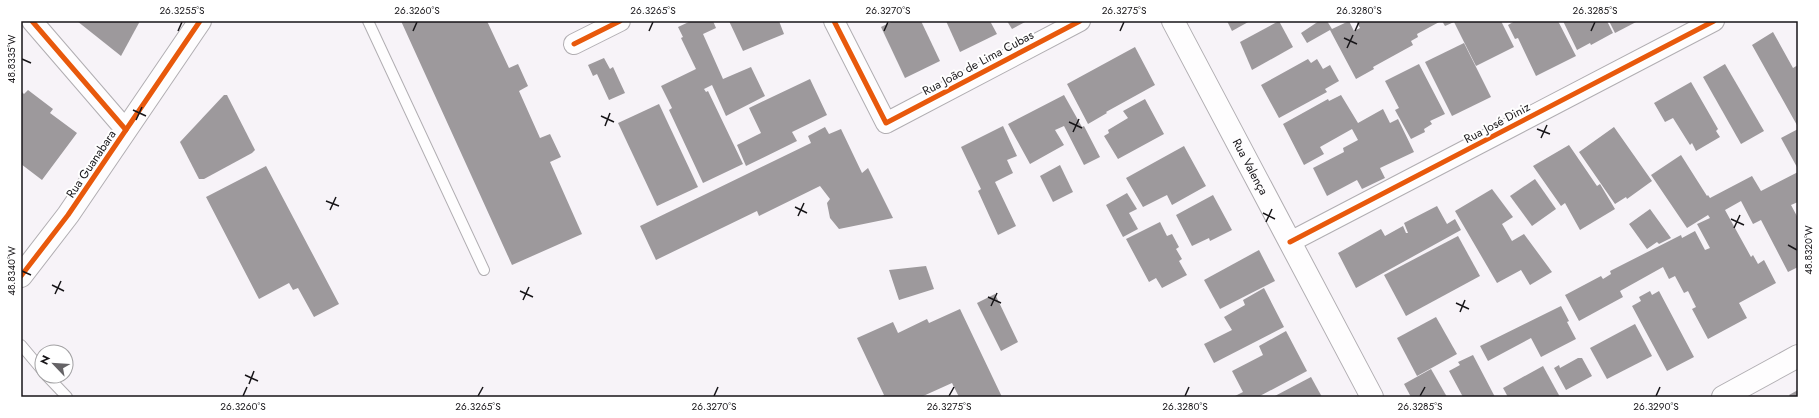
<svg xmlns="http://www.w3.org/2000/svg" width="1819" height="418" font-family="Jost,sans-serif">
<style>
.building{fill:#9d999c}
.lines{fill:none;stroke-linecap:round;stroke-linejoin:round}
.lane-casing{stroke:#b1aeb2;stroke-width:12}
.street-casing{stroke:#b1aeb2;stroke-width:22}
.secondary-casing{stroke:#b1aeb2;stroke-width:24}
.primary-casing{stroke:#b1aeb2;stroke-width:24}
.lane{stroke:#fefdfe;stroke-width:10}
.street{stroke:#fefdfe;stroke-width:20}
.secondary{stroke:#fefdfe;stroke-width:22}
.primary{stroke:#fefdfe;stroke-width:22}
.cycleway-casing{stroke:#fff;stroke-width:8}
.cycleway{stroke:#e8590c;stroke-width:5}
.ticks{fill:none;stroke:#171518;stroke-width:1.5}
.labels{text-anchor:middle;stroke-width:4;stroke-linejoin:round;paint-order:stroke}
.street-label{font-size:12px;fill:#171518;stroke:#fff}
.neatline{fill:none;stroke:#171518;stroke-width:1.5}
.ticks-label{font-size:10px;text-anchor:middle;fill:#171518}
</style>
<rect width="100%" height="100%" fill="#f7f3f8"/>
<g class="building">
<polygon points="77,21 140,21 121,56"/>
<polygon points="401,21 487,21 509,68 518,64 528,86 519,91 540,138 550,134 561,157 550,162 582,234 512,265"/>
<polygon points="691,21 713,21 716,28 703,34 723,79 751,67 765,96 726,116 712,85 704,89 706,92 708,91 743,164 703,183 669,110 672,108 661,86 696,69 681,38 683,37 678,27"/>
<polygon points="729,21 779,21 784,34 743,51"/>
<polygon points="893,21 921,21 940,61 905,78 881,27"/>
<polygon points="946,21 990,21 997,34 960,52"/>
<polygon points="1007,21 1027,21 1012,29"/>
<polygon points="1227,21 1250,21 1232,31"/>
<polygon points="1279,21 1293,47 1252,70 1240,42"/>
<polygon points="1319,21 1327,21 1332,29 1349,21 1354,31 1360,28 1356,21 1441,21 1417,34 1418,37 1411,41 1413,45 1373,67 1374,69 1356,79 1330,30 1307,43 1301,33"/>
<polygon points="1442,21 1501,21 1514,47 1476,66 1454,22 1445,26"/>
<polygon points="1515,21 1558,21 1576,56 1536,76 1518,38 1515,39 1508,25"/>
<polygon points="1563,21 1607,21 1613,33 1591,45 1590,43 1577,50"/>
<polygon points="1609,21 1638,21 1615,33"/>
<polygon points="1773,32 1793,68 1798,65 1798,127 1752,45"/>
<polygon points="1464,43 1491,97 1452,116 1425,62"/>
<polygon points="1135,47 1155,85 1106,112 1107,113 1088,124 1067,84"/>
<polygon points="604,58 610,69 613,67 625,93 609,100 597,74 593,76 588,65"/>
<polygon points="1308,59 1311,63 1317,59 1323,69 1330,65 1339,81 1325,89 1327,92 1279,118 1261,85"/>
<polygon points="1419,64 1445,114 1430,121 1432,124 1424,129 1425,132 1411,139 1395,110 1399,108 1385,81"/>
<polygon points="1725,64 1764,131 1741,144 1703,77"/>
<polygon points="810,79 827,115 792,132 797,141 746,166 737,145 761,133 749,108"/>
<polygon points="1691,82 1718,129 1716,131 1720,137 1696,151 1692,143 1690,145 1673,118 1665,122 1654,103"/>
<polygon points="28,90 53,109 50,113 77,133 42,180 21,164 21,91 24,94"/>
<polygon points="224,95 227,95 255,150 252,153 204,179 199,179 180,142"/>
<polygon points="1064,95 1082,127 1084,126 1100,157 1084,165 1064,126 1055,130 1064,145 1030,164 1008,124"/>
<polygon points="1341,95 1358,123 1383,109 1390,123 1398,119 1414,152 1380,168 1385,178 1362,189 1357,180 1327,196 1313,168 1344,152 1343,148 1358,140 1352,129 1320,147 1324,154 1304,165 1283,124 1328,99 1329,101"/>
<polygon points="1145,99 1164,134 1118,159 1104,136 1109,133 1108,130 1128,118 1123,111"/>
<polygon points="659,104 698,187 657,206 618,123"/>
<polygon points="1003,126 1017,156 1007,160 1013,173 995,182 1016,226 998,235 978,191 981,189 961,147"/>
<polygon points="825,127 829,134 841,129 862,173 868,168 893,218 839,229 830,218 827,203 830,199 820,186 759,216 757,211 656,260 640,226 811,143 808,136"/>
<polygon points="1614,127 1652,181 1627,199 1626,197 1615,204 1579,152"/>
<polygon points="1798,129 1798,169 1781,138"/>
<polygon points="1569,145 1597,186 1600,184 1615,209 1580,230 1565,203 1561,206 1533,166"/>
<polygon points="1184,146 1206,186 1172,205 1167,195 1143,207 1126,178"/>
<polygon points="1681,155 1707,196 1708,195 1710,198 1752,176 1761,191 1798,172 1798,202 1791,205 1798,218 1798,267 1788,272 1761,220 1753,224 1741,201 1725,210 1751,257 1753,255 1758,264 1764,260 1776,283 1739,303 1747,318 1708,339 1692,309 1696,307 1688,291 1684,293 1675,276 1669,279 1663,267 1620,291 1623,297 1579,321 1565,295 1567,294 1601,276 1603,279 1611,274 1610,271 1681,235 1682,238 1695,231 1705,250 1710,248 1697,224 1710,218 1708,215 1687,228 1651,175"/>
<polygon points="1060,165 1073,192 1053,202 1040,176"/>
<polygon points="266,166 339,304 314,317 298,288 293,290 289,283 259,299 206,197"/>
<polygon points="1535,179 1556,209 1532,226 1510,196"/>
<polygon points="1492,189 1513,217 1502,224 1512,241 1524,234 1552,272 1530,285 1521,270 1497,283 1455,211"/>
<polygon points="1127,193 1137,209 1129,213 1138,229 1123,237 1106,205"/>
<polygon points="1213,195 1232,230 1210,241 1209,238 1192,246 1176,215"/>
<polygon points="1437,206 1447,224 1455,219 1461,230 1356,288 1338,253 1381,229 1385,236 1403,226 1406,233 1408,233 1404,223"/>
<polygon points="1650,209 1671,238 1659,244 1657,242 1647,249 1629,224"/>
<polygon points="1160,222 1167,236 1172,234 1179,247 1176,249 1182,259 1179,261 1187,275 1162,288 1156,278 1149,282 1126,239"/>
<polygon points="1458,236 1480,276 1406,316 1384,275"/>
<polygon points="1259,250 1275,281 1220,309 1204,280"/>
<polygon points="926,266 934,289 899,300 889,270"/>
<polygon points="1264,288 1284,327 1214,363 1204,344 1232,330 1224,317 1245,305 1243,300"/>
<polygon points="1650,291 1652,295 1659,291 1694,357 1667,371 1632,306 1641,301 1639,297"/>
<polygon points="995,294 1018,342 1001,351 977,303"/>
<polygon points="1561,306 1569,321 1567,322 1576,339 1541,357 1531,338 1488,361 1480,346"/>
<polygon points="960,309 1002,397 959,397 952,383 921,397 879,397 884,395 857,338 893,322 898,333 927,319 929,323"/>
<polygon points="1436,317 1457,354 1417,376 1397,338"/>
<polygon points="1635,324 1652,356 1607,379 1590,348"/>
<polygon points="1286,331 1307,371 1258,397 1233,397 1243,392 1232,371 1263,355 1259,346"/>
<polygon points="1473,355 1495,397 1463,397 1449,371 1460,365 1458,362"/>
<polygon points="1578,358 1582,358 1592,376 1566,390 1554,368 1559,365 1560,368"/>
<polygon points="1543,366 1560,397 1508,397 1503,388"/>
<polygon points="1431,369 1447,397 1411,397 1404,384"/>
<polygon points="1311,377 1322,397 1273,397"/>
<polygon points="1798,390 1798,397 1790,397 1789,395"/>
</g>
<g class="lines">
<g class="lane-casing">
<g id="lane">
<polyline points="368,21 484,270"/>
<polyline points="21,345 42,370"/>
<polyline points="47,376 67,397"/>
</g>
</g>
<g class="street-casing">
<g id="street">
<polyline points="32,21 126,130"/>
<polyline points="834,21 886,123 1080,21"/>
<polyline points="574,44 620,21"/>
<polyline points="1290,242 1714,21"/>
</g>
</g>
<g class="secondary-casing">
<g id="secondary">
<path id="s1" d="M1173 21 1372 397"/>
<polyline points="21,276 68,215 200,21"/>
</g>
</g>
<g class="primary-casing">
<polyline id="primary" points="1723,397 1798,356"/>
</g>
<use href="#lane" class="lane"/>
<use href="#street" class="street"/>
<use href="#secondary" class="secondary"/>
<use href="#primary" class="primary"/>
<g class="cycleway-casing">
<g id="cycleway">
<polyline points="32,21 126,130"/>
<polyline points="834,21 886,123 1080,21"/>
<polyline points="574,44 620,21"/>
<polyline points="1290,242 1714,21"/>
<polyline points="21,276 68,215 200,21"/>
</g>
</g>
<use href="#cycleway" class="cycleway"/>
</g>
<path class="ticks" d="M178 31 182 22M413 31 417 22M649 31 653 22M884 31 888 22M1120 31 1124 22M1355 31 1359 22M1591 31 1595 22M1344 38 1357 44M1347 48 1353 35M22 59 31 63M133 110 146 116M601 116 614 122M136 120 142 107M1069 122 1082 128M605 126 610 113M1537 129 1550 134M1073 132 1079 119M1541 138 1547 125M326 201 339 206M795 207 807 213M330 210 336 197M1263 213 1275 219M798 216 804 203M1731 219 1744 225M1266 222 1272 209M1734 228 1740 215M1788 245 1797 250M22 271 31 275M52 285 64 291M520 291 533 297M55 294 61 281M988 297 1001 303M523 300 529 287M1456 303 1469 309M991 306 997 293M1460 312 1465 300M245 375 258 381M249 384 254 371M243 396 247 387M478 396 483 387M714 396 718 387M949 396 954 387M1185 396 1189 387M1420 396 1425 387M1656 396 1660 387"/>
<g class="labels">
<g class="street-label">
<text transform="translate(978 63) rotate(-28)" y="4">Rua João de Lima Cubas</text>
<text transform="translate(1497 123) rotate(-28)" y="4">Rua José Diniz</text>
<text transform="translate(91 164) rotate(-56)" y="4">Rua Guanabara</text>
<text dy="4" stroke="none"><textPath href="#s1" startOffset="165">Rua Valença</textPath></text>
</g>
</g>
<rect width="1819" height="418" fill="none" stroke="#ffffff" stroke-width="44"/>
<g transform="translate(54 364) rotate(295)"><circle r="19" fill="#ffffff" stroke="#a2a1a3"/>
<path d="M0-3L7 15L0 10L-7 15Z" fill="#656366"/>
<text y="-6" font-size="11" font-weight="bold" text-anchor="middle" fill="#171518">N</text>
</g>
<rect x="22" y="22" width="1775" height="374" class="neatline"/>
<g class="ticks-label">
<text x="182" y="14">26.3255°S</text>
<text x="417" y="14">26.3260°S</text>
<text x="653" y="14">26.3265°S</text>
<text x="888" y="14">26.3270°S</text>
<text x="1124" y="14">26.3275°S</text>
<text x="1359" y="14">26.3280°S</text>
<text x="1595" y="14">26.3285°S</text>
<text transform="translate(11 59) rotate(-90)" y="4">48.8335°W</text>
<text transform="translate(1808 250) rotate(-90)" y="4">48.8320°W</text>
<text transform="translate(11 271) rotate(-90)" y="4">48.8340°W</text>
<text x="243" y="410">26.3260°S</text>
<text x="478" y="410">26.3265°S</text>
<text x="714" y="410">26.3270°S</text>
<text x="949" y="410">26.3275°S</text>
<text x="1185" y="410">26.3280°S</text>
<text x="1420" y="410">26.3285°S</text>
<text x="1656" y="410">26.3290°S</text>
</g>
</svg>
